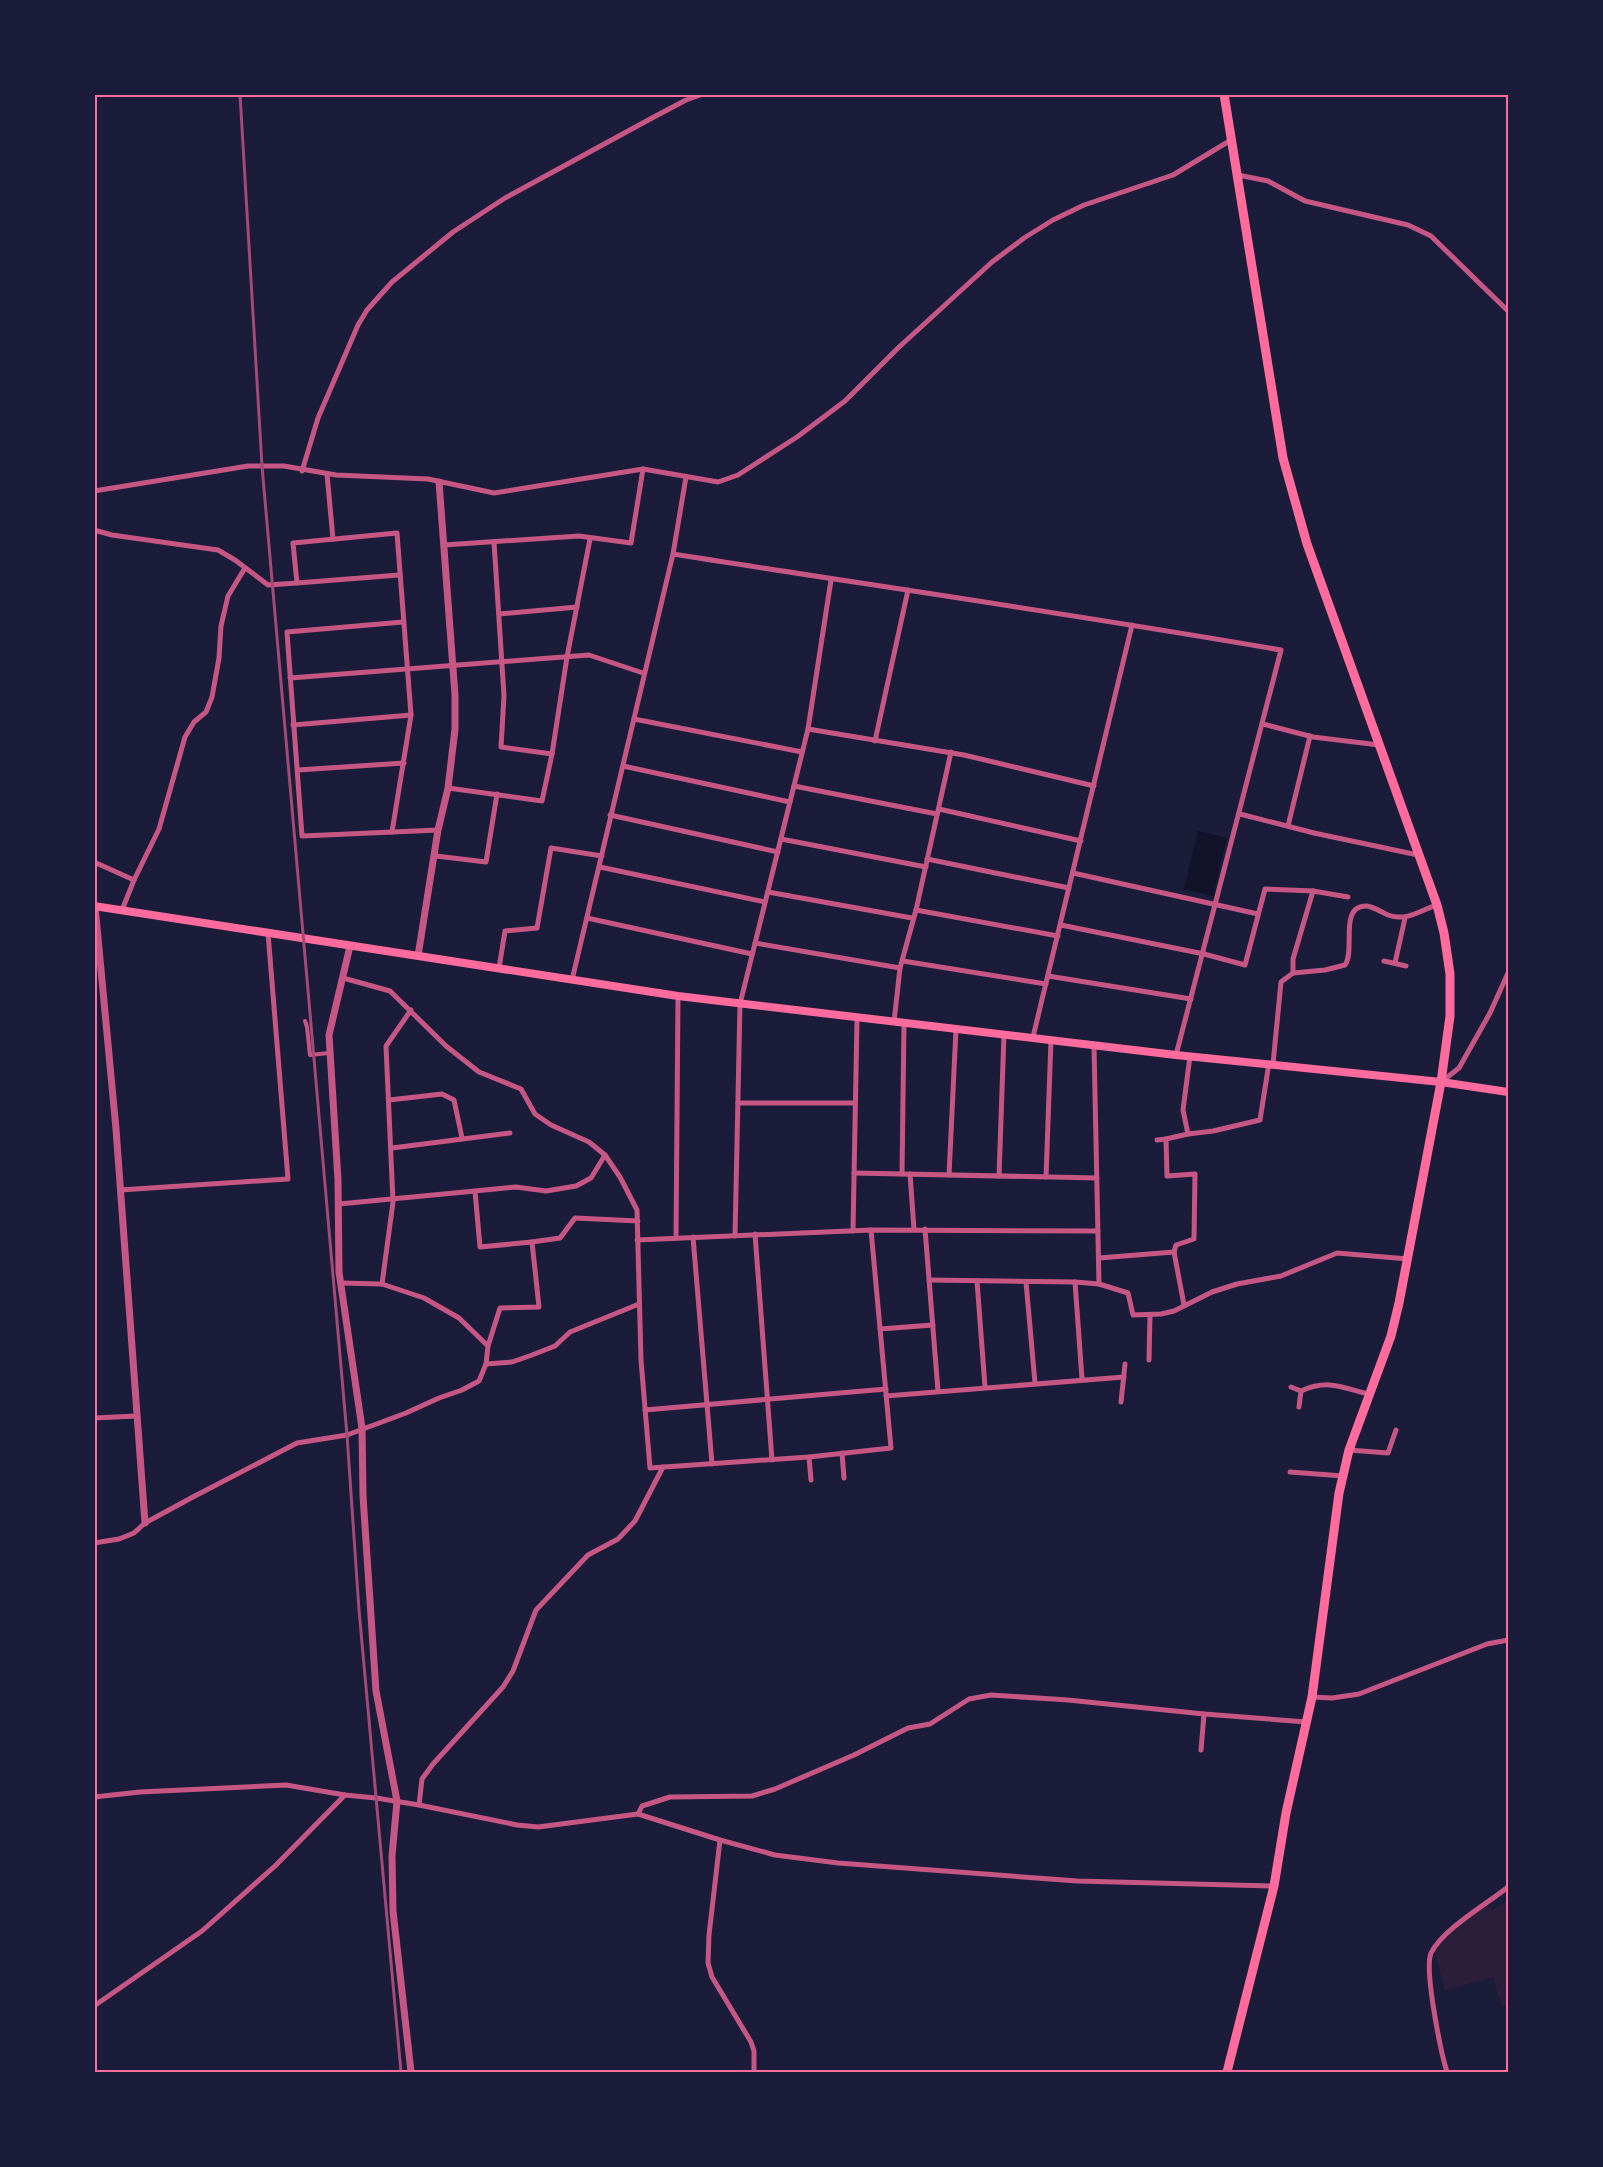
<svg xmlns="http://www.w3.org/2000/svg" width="1603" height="2167" font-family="'IBM Plex Serif',serif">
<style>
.green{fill:#2a1e3b}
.water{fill:#12122b}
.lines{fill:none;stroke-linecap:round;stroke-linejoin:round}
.pedestrian{stroke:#c65784;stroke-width:4}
.minor{stroke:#c65784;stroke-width:5}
.tertiary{stroke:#c65784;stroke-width:7}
.secondary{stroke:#ff6b9d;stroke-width:8}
.trunk{stroke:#ff6b9d;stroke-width:9}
.rail{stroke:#a44b75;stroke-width:3}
.neatline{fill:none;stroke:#ff6b9d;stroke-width:2}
</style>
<rect width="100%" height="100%" fill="#1b1b3a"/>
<polygon class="green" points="1508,1900 1508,2005 1502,2007 1493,1977 1445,1990 1433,1945 1451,1925 1488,1906 1493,1910"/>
<polygon class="water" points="1198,831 1227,838 1213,896 1184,889"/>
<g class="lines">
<polyline class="pedestrian" points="305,1021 307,1027 310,1055 329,1053"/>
<g class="minor">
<polyline points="1238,175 1268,181 1305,201 1408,225 1431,236 1508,311"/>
<polyline points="302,471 318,418 358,325 367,310 392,282 453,232 505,198 652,118 686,100 703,94"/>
<polyline points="327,474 333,539"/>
<polyline points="94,491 248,466 284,466 336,475 428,479 494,493 643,469 718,482 738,475 797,437 845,401 898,348 992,262 1024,238 1053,220 1084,205 1173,175 1231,140"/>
<polyline points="94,530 112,535 218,550 235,560 268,585 297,583 293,543 397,533 411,715 392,832"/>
<polyline points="494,542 504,696 501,747 552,754 567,657 590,539"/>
<polyline points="444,545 579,536 631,543 643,469"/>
<path d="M673 554C876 586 1079 615 1281 650L1176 1055"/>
<polyline points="297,583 399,575"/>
<polyline points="499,614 577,607"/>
<polyline points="403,622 287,632 302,836 438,830"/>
<polyline points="290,678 589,655 643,673"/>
<polyline points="634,719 802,752"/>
<polyline points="1263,724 1313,737 1379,745"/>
<polyline points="293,725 411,715"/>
<polyline points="808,729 831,580"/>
<polyline points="875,741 908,590"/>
<polyline points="623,766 790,802"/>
<polyline points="298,770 404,763"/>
<polyline points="794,786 937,814"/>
<polyline points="448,788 542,801 552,754"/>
<polyline points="939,809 1081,841"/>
<polyline points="1240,814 1314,833 1418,855"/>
<polyline points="610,815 778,852"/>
<polyline points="1288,826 1310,736"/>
<polyline points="781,839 926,867"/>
<polyline points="436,856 486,862 497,794"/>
<polyline points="927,859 1069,888"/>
<polyline points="94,862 134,880"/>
<polyline points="600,867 765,902"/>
<polyline points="1073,873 1258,914"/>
<polyline points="768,892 912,918"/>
<polyline points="122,910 134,880 159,829 185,737 194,722 206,712 212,697 219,658 221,626 228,596 245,568"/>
<polyline points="916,910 1058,936"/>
<polyline points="587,918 752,954"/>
<polyline points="1061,925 1204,954 1245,965 1265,889 1313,891 1348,897"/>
<polyline points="755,943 900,968"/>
<polyline points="903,961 1046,984"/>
<polyline points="1384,961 1406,966"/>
<polyline points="1395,963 1405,918"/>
<polyline points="499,968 505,931 537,928 551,848 602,856"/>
<polyline points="1293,973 1293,959 1313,891"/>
<polyline points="1048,976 1191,999"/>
<polyline points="343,978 390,991 446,1046 479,1072 521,1089 535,1114 551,1125 589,1142 605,1155 620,1177 637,1210 641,1360 650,1468 809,1457 891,1448 871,1230"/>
<polyline points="572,980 673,554 686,477"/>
<polyline points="894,1022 900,968 916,910 951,752"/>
<polyline points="1033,1037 1132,625"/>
<path d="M1273 1064 1281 982 1293 973 1325 970 1345 965C1356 950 1338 905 1367 906 1374 907 1381 912 1388 915 1407 922 1420 910 1437 905"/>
<polyline points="1441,1082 1459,1068 1490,1013 1508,973"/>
<polyline points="389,1100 442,1094 454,1100 462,1138"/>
<polyline points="738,1103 855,1103"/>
<polyline points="1188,1134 1213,1131 1260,1120 1269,1063"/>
<polyline points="1157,1140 1166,1139"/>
<polyline points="392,1148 510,1133"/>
<polyline points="854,1173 1097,1178"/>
<polyline points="902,1174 904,1023"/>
<polyline points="910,1174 914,1229"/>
<polyline points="949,1175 956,1029"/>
<polyline points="999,1176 1004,1034"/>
<polyline points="1046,1177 1051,1040"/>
<polyline points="120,1190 288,1179 268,933"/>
<polyline points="339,1204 475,1191"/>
<polyline points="925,1229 938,1391"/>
<polyline points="853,1231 857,1019"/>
<polyline points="755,1234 772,1460"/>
<polyline points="735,1236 740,1004 808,729 964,755 1094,786"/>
<polyline points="693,1237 712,1464"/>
<polyline points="676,1238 678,996"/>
<polyline points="637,1240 871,1230 1098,1231"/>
<polyline points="532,1242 480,1247 475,1191 516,1187 546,1191 576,1186 591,1178 605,1155"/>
<polyline points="1174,1252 1176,1245 1194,1239 1195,1174 1167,1176 1166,1139 1188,1134 1183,1110 1190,1056"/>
<polyline points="1099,1258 1174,1252 1184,1305"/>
<polyline points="929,1280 1075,1282"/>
<polyline points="977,1281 985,1387"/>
<polyline points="1026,1282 1035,1383"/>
<polyline points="341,1283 382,1284 393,1202 386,1046 411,1010"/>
<polyline points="382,1284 424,1298 459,1318 488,1346 486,1364"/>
<polyline points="1099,1284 1128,1293 1133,1315 1161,1314 1174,1311 1212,1292 1237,1284 1281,1276 1337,1253 1408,1259"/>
<polyline points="880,1329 933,1325"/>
<polyline points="488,1346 500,1308 539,1307 532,1242 560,1238 575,1218 638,1221"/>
<polyline points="1149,1360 1150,1315"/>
<polyline points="1082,1379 1075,1282 1099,1284 1094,1046"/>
<path d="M1291 1387 1301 1391C1328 1379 1341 1387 1368 1394"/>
<polyline points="886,1396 1124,1377"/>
<polyline points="1121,1402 1125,1364"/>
<polyline points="1299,1407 1301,1391"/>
<polyline points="645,1410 886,1389"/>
<polyline points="94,1418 136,1416"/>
<polyline points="1349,1450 1388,1453 1396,1430"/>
<polyline points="842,1453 844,1478"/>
<polyline points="809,1457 811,1480"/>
<polyline points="1290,1472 1343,1476"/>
<polyline points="94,1543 119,1539 134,1533 145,1523 191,1498 297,1443 347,1435 406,1413 439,1398 462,1390 479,1381 486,1364 512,1362 532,1355 555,1346 570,1332 639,1304"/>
<polyline points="1312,1697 1332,1698 1359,1694 1487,1644 1508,1640"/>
<polyline points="1201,1750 1204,1714"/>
<polyline points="94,1797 140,1792 286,1785 345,1795 376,1798 419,1805 517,1825 538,1827 638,1814 720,1840 775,1855 838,1863 1077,1881 1274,1886"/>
<polyline points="419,1805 422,1779 433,1764 503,1687 513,1671 536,1610 588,1555 618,1539 635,1521 663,1467"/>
<polyline points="638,1814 642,1806 670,1797 752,1796 775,1789 854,1755 908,1728 930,1724 969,1699 991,1695 1068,1700 1204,1714 1306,1722"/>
<polyline points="720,1840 709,1935 708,1963 712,1977 751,2042 754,2051 754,2072"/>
<polyline points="94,2006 202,1931 275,1866 345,1795"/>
<path d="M1447 2072C1441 2053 1424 1970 1431 1953 1443 1929 1487 1904 1508 1887"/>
</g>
<g class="tertiary">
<polyline points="95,906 116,1129 145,1523"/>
<polyline points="350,946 329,1035 338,1180 339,1272 362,1428 363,1496 376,1691 397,1801 392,1856 393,1911 411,2072"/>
<polyline points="418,956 438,830 448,788 455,729 455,695 439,482"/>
</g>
<polyline class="secondary" points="94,906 678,996 1176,1055 1441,1082 1508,1092"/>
<polyline class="trunk" points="1224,94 1283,458 1307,544 1437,905 1444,933 1450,974 1450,1016 1441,1082 1399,1303 1391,1336 1349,1450 1339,1493 1312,1697 1286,1813 1274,1886 1227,2072"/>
<polyline class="rail" points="240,94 262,466 347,1435 359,1610 401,2072"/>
</g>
<rect width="1603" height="2167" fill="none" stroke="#1b1b3a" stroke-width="192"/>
<rect x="96" y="96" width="1411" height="1975" class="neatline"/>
</svg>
